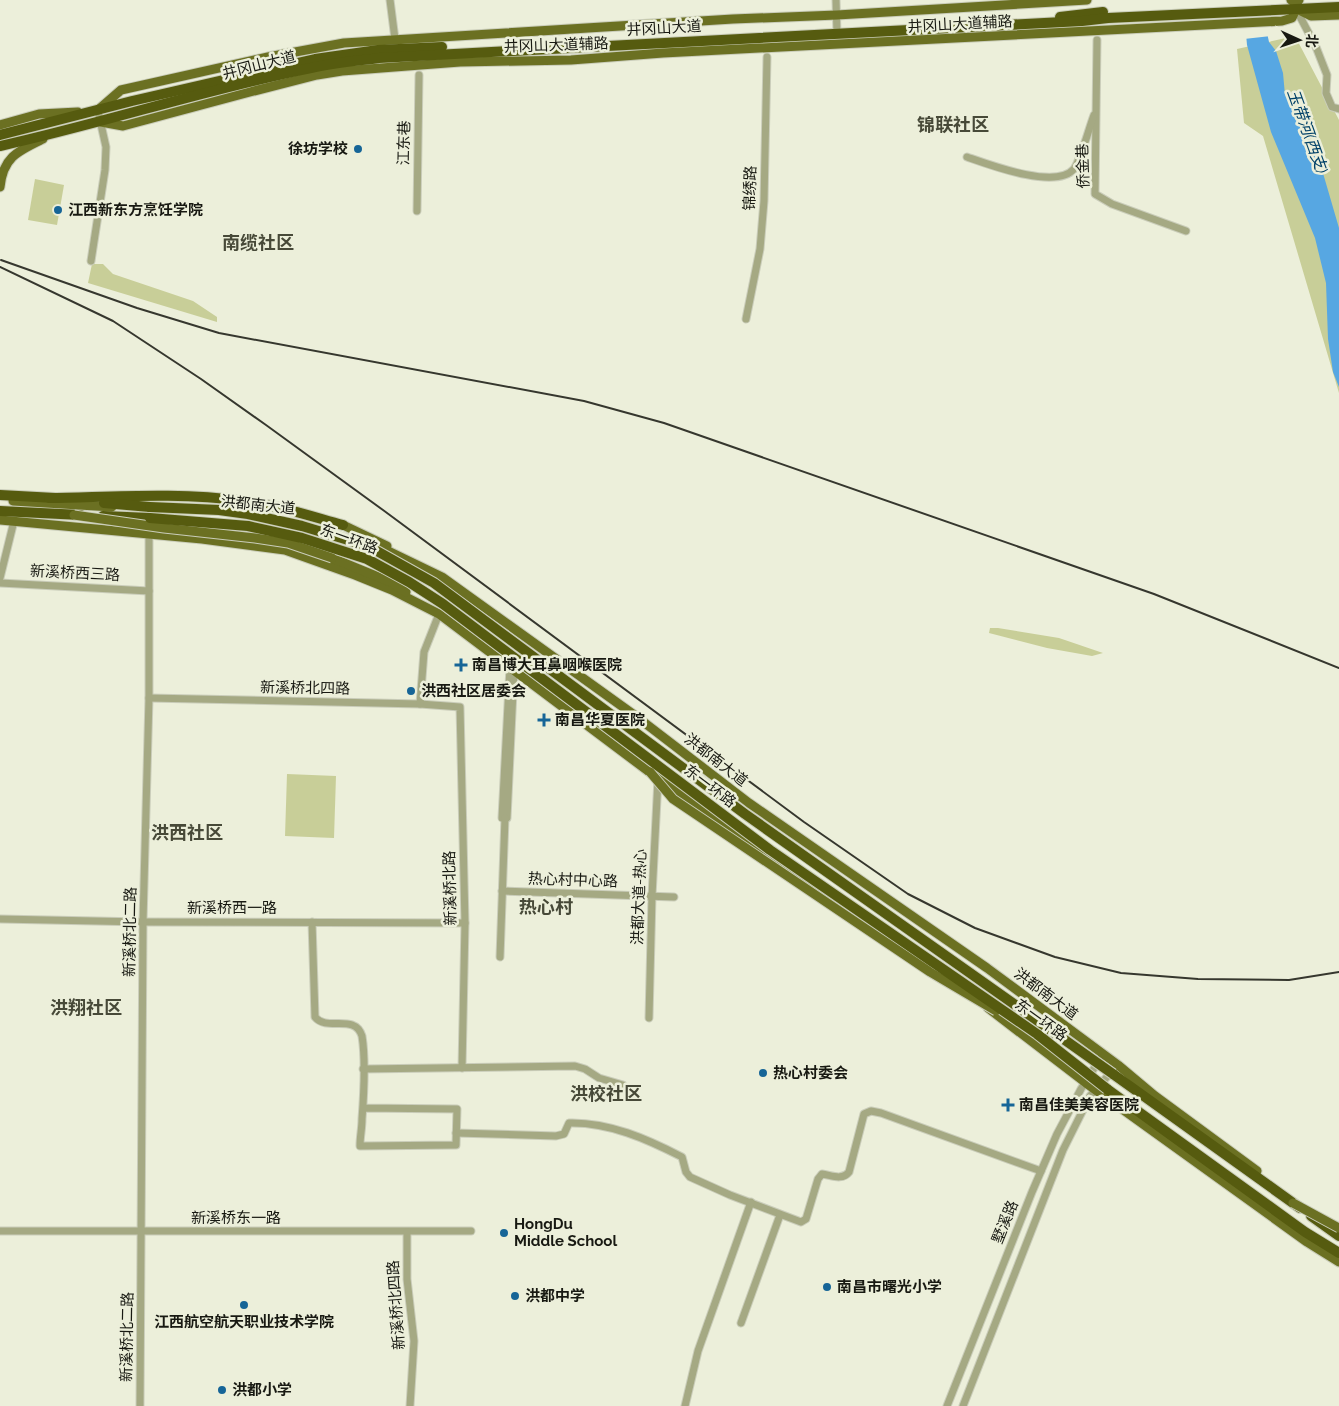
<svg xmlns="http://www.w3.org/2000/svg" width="1339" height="1406" font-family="Raleway,'Noto Sans SC',sans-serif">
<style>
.green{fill:#c8ce98}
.water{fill:#57a7e2}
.pier{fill:#ecefda}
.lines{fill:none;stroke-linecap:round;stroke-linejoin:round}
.minor-casing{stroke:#cacdba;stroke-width:9}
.major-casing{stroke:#cacdba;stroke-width:11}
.highway-casing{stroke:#cacdba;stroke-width:12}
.minor{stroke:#a5a983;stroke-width:7}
.major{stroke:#6b7022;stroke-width:9}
.highway{stroke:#565b0f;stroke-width:10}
.rail{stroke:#36372e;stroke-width:2}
.major-bridge-casing{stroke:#cacdba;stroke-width:11;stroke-linecap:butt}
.highway-bridge-casing{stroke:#cacdba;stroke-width:12;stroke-linecap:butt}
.major-bridge{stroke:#6b7022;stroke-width:9}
.highway-bridge{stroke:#565b0f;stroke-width:10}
.poi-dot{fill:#166597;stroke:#ecefda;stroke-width:2}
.labels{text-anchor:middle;stroke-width:5;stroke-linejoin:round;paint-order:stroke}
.street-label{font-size:15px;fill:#181912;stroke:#ecefda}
.poi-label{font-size:15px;font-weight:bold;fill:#181912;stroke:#ecefda;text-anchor:start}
.water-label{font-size:16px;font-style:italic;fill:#004168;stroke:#ecefda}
.quarter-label{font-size:18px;font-weight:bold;fill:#474938;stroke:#ecefda}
</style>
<rect width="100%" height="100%" fill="#ecefda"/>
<g class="green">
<polygon points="1295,36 1339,120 1339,393 1263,136 1244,123 1237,49"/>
<polygon points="35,179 64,185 57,225 28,220"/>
<polygon points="92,264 103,264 113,274 193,301 217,317 217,322 88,283"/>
<polygon points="990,628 998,628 1059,638 1103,653 1092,656 1047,648 989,633"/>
<polygon points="287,774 336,776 334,838 285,836"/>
</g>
<polygon class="water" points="1243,0 1260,0 1269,42 1276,51 1283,73 1285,95 1318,156 1339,228 1339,387 1333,372 1328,339 1326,283 1315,238 1271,132 1247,45"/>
<polygon class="pier" points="1240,0 1263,0 1271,36 1244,39"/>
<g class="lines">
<g class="minor-casing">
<g id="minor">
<polyline points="390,0 395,39"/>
<polyline points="836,0 837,34"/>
<polyline points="1296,9 1316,47 1327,75 1326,93 1332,107 1339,109"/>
<polyline points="1097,40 1095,194 1112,204 1186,231"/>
<path d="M967 157C990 165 1056 190 1074 169 1081 159 1089 128 1094 115"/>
<polyline points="417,211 419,75"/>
<polyline points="91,261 105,170 106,147 98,111"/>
<polyline points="746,319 760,249 764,201 767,57"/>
<polyline points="0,578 14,521"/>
<polyline points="0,583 149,591"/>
<polyline points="510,667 502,818 507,818 514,670"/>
<polyline points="149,698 420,704 460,707 465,923 462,1068"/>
<polyline points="420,704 424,652 439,614"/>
<polyline points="502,891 674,897"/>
<polyline points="0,919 143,922 465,923"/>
<path d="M312 922 315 1017C327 1032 355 1013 362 1036 366 1061 364 1093 362 1119 362 1129 360 1136 360 1146L456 1145 457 1109 363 1108"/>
<polyline points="500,957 505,818"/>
<polyline points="649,1018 652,896 658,779"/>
<polyline points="363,1069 575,1066 585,1069 599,1078 623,1085"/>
<path d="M456 1133 556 1136 564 1134 569 1123C609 1122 647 1139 682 1157L686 1172 690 1177 730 1195 801 1222 806 1219 818 1179 822 1174C831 1175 842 1181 849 1172L864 1114 871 1111 881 1113 1041 1171"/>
<polyline points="0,1231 471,1231"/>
<polyline points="407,1232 407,1279 414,1341 410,1406"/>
<polyline points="741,1323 780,1215"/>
<polyline points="140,1406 143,922 149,698 149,531"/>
<polyline points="685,1406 698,1351 751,1202"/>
<polyline points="947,1406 1032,1192 1057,1134 1081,1089 1103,1054"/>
<polyline points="963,1406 1063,1150 1090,1096 1113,1070"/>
</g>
</g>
<g class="major-casing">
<g id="major">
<polyline points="1291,0 1296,4 1299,0"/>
<polyline points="1297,9 1311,16 1339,15"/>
<polyline points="98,110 121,90 268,57 344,43 733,19 837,15 1087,0"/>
<polyline points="101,122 123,126 250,92 317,75 342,71 460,62 571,60 663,53 1282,21 1292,18 1296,9"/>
<polyline points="0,125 39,114 78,112"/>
<path d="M0 187C3 157 18 151 43 139"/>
<polyline points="13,501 112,507"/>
<polyline points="0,520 202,539 285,550 355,575 392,590 439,614 648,771 874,927"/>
<polyline points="343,525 387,546"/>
<polyline points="371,545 384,549 442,577 637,717 749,803 987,968 1118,1065 1155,1096 1257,1171"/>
<polyline points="332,558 393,583 406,592"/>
<polyline points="988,1008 1086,1083 1307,1242 1339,1262"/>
</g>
</g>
<g class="highway-casing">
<g id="highway">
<polyline points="1060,17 1103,12"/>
<polyline points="0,135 132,101 315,59 378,50 442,47"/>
<path d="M0 146C104 123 206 89 311 68 333 63 356 61 379 58L1082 21 1108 18 1339 7"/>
<polyline points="0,495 55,498"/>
<path d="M49 498C114 497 179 492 243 501 277 505 310 516 343 525"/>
<polyline points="104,503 150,507"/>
<polyline points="0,511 81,515"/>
<polyline points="103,516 150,518"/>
<polyline points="1113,1074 1300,1208"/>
<polyline points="1107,1089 1305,1232 1339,1253"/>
<polyline points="1311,1216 1339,1236"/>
</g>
</g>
<use href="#minor" class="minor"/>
<use href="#major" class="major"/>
<use href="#highway" class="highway"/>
<g class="rail">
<polyline points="1,260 137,308 219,333 584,401 664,423 1154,594 1339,668"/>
<polyline points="0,267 113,321 201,379 266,425 383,510 804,822 908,894 975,928 1055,957 1121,973 1198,979 1289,980 1339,972"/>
</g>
<g class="major-bridge-casing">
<g id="major-bridge">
<polyline points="74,515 164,528 255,538 288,543 332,558"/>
<polyline points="650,772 673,799 930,972 996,1011"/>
<polyline points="1293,1203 1339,1228"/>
</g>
</g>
<g class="highway-bridge-casing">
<g id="highway-bridge">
<polyline points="150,507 219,510 248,514 302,526 368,546 434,583 745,814 1113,1074"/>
<polyline points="150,518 248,526 302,538 367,559 409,582 443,604 770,850 1037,1034 1107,1089"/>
</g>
</g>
<use href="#major-bridge" class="major-bridge"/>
<use href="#highway-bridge" class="highway-bridge"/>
</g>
<g class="poi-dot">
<circle cx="358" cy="149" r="5"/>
<circle cx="58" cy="210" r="5"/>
<path d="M458.5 657.5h5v5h5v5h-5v5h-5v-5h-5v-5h5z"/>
<circle cx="411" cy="691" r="5"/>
<path d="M541.5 712.5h5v5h5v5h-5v5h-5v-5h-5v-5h5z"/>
<circle cx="763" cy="1073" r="5"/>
<path d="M1005.5 1097.5h5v5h5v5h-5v5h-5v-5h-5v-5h5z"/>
<circle cx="504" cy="1233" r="5"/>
<circle cx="827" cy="1287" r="5"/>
<circle cx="515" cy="1296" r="5"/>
<circle cx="244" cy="1305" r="5"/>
<circle cx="222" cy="1390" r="5"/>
</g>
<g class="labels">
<g class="street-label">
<text transform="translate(960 24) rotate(-3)" y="5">井冈山大道辅路</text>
<text transform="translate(664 28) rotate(-3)" y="5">井冈山大道</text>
<text transform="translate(556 45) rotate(-2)" y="5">井冈山大道辅路</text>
<text transform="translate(259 65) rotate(-14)" y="5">井冈山大道</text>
<text transform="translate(404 143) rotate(-89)" y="5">江东巷</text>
<text transform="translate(1083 166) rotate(-92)" y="5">侨金巷</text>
<text transform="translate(750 188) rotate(-88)" y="5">锦绣路</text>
<text transform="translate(258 505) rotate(6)" y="5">洪都南大道</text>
<text transform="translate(349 539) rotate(20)" y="5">东一环路</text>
<text transform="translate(75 573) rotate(3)" y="5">新溪桥西三路</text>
<text transform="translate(305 688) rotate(1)" y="5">新溪桥北四路</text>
<text transform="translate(716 760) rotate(38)" y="5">洪都南大道</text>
<text transform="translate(710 786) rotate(37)" y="5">东一环路</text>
<text transform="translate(573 880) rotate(2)" y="5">热心村中心路</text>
<text transform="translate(450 888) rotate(-91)" y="5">新溪桥北路</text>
<text transform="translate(639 897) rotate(-88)" y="5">洪都大道-热心</text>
<text x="232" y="913">新溪桥西一路</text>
<text transform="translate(130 932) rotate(-89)" y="5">新溪桥北二路</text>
<text transform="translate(1046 994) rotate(37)" y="5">洪都南大道</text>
<text transform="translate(1041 1020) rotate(36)" y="5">东一环路</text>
<text x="236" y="1223">新溪桥东一路</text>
<text transform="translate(1005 1222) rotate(-68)" y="5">墅溪路</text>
<text transform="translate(396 1305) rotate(-94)" y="5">新溪桥北四路</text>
<text transform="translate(127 1337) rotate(-89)" y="5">新溪桥北二路</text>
</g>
<g class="poi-label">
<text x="348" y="154" text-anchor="end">徐坊学校</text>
<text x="68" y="215">江西新东方烹饪学院</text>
<text x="472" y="670">南昌博大耳鼻咽喉医院</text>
<text x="421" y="696">洪西社区居委会</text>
<text x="555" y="725">南昌华夏医院</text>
<text x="773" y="1078">热心村委会</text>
<text x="1019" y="1110">南昌佳美美容医院</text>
<text x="514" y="1229">HongDu<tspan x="514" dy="17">Middle School</tspan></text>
<text x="837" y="1292">南昌市曙光小学</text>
<text x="525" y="1301">洪都中学</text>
<text x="244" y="1327" text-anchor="middle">江西航空航天职业技术学院</text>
<text x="232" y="1395">洪都小学</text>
</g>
<g class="water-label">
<text transform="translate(1308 131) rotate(70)" y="6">玉带河(西支)</text>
</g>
<g class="quarter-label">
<text x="953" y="131">锦联社区</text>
<text x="258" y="249">南缆社区</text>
<text x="187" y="839">洪西社区</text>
<text x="546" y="913">热心村</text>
<text x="86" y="1014">洪翔社区</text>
<text x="606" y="1100">洪校社区</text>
</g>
</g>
<g transform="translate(1299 40) rotate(93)" stroke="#ecefda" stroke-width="4" paint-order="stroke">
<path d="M0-4L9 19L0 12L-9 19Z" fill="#181912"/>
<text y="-8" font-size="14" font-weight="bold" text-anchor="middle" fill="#181912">北</text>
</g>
</svg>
